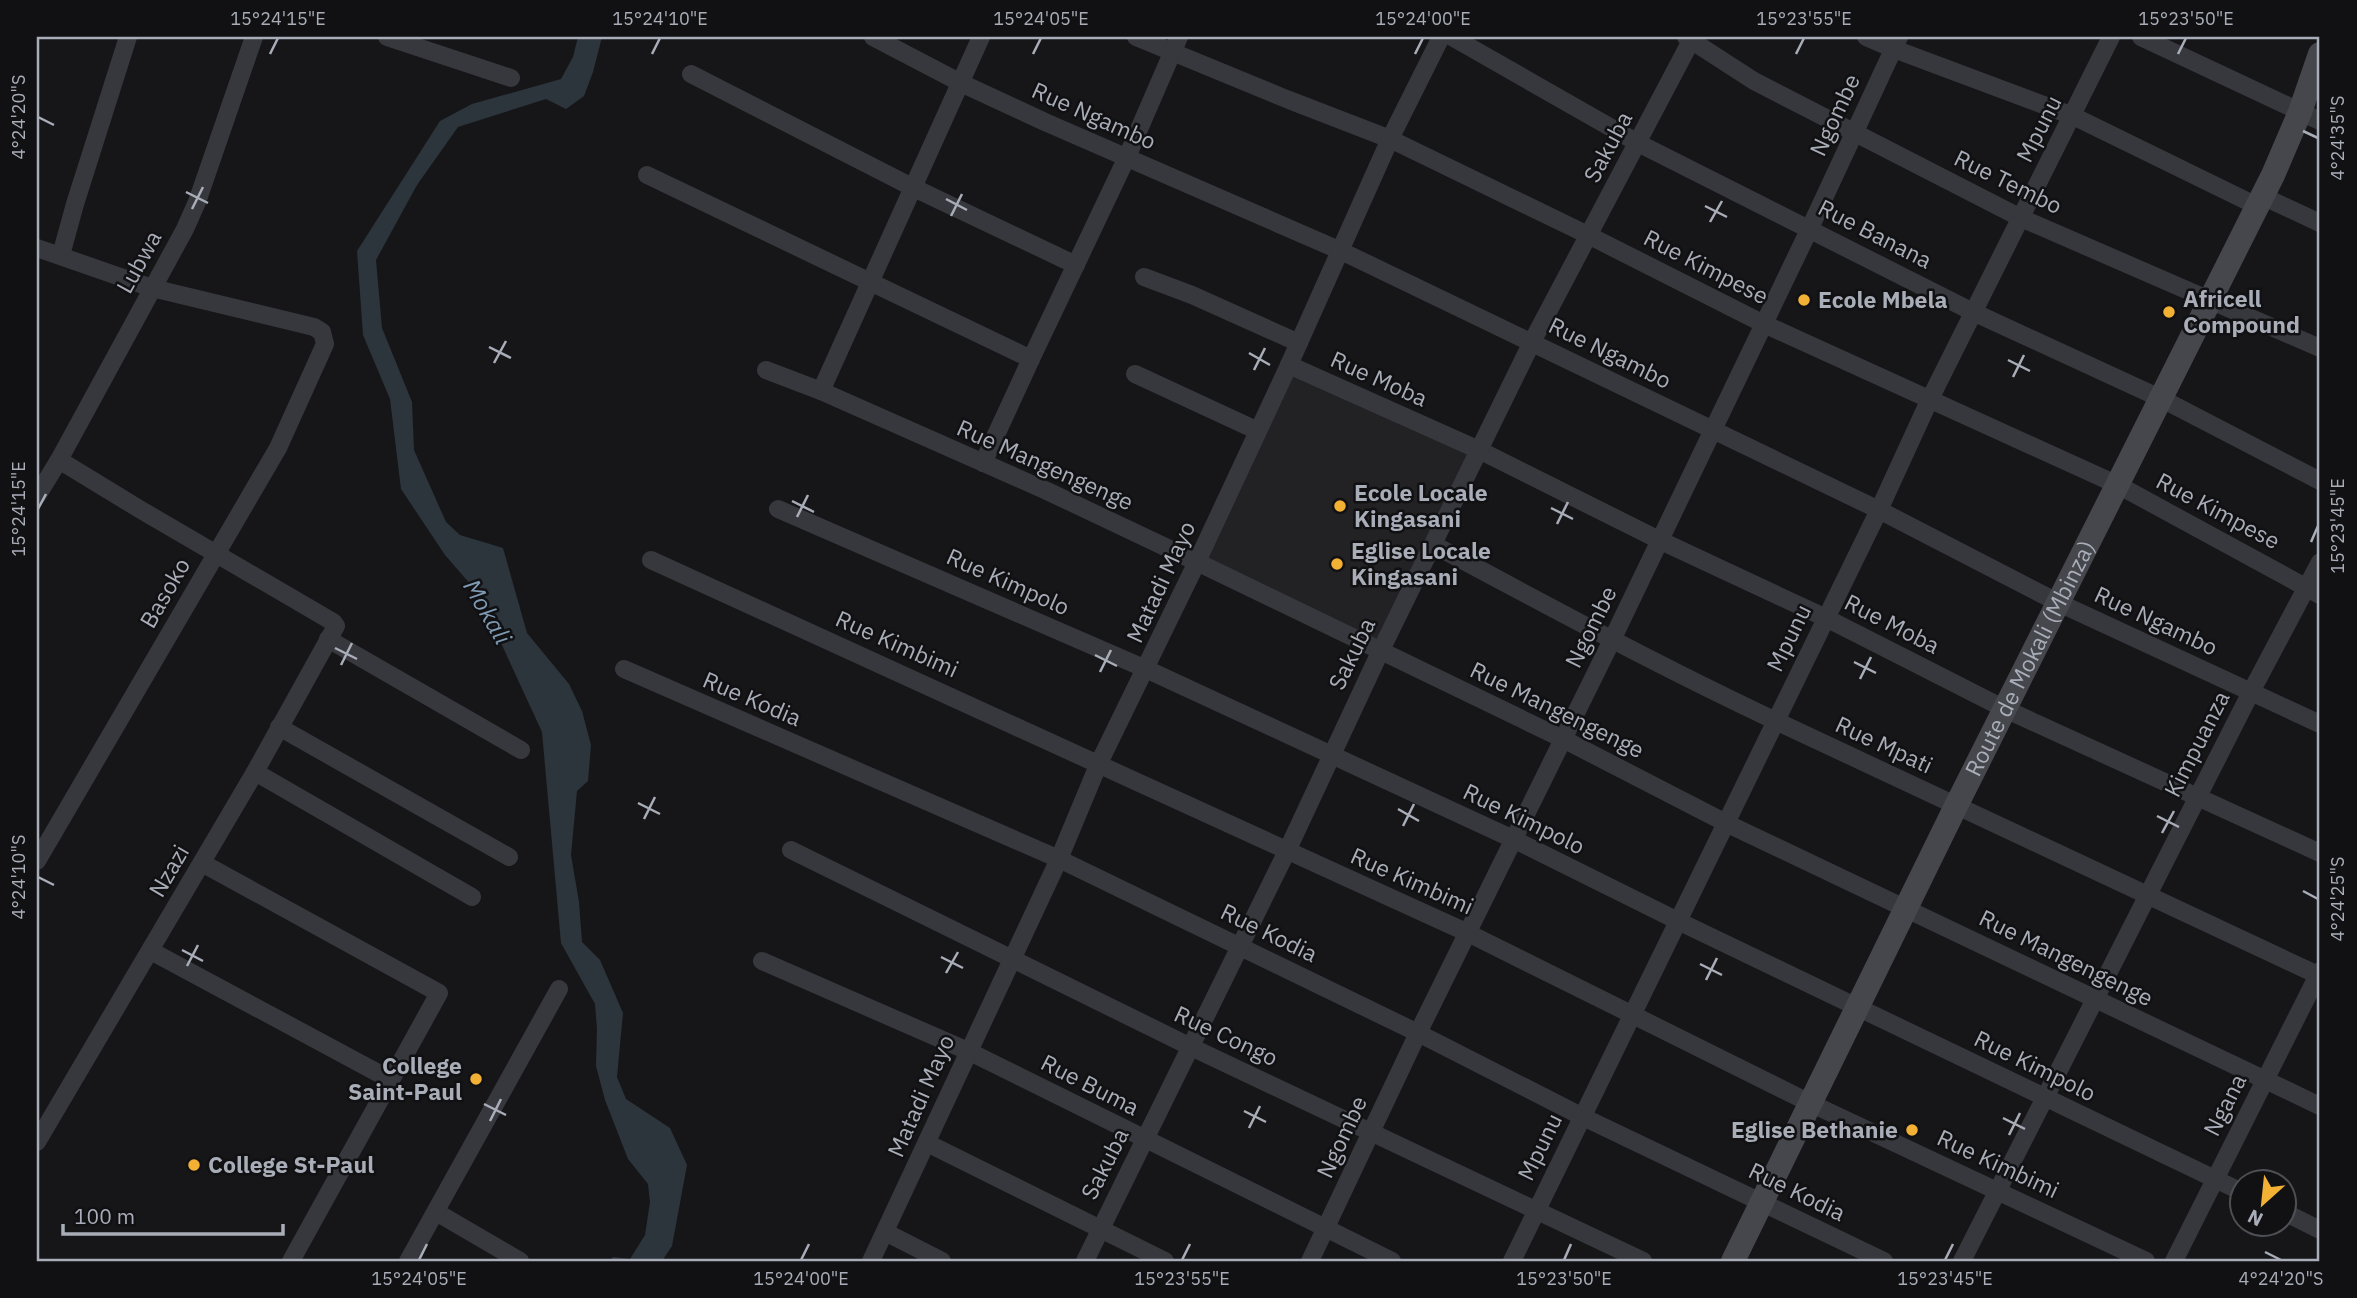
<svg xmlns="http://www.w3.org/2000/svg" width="2357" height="1298" font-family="'IBM Plex Sans',sans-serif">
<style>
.built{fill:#222225}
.water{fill:#2c353c}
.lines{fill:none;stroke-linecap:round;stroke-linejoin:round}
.street{stroke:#37383d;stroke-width:18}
.secondary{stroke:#45474d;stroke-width:24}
.ticks{fill:none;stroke:#a8adb8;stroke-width:2.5}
.poi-dot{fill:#f2b134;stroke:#111113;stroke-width:2.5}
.labels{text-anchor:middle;stroke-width:5;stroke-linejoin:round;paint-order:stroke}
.street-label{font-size:23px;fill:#a8adb8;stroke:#111113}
.poi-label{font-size:23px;font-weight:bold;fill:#a8adb8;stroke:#111113;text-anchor:start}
.water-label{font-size:24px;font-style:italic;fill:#7f9bb3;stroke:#111113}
.neatline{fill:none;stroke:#a8adb8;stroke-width:2.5}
.ticks-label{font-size:18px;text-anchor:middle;fill:#a8adb8}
</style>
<rect width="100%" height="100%" fill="#161618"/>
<polygon class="built" points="1296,371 1473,455 1380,643 1209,558"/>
<polygon class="water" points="578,37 602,37 593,72 584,96 566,109 546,99 458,127 417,185 376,260 382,328 412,402 414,450 446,522 460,535 503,548 527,633 569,684 582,711 591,745 588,781 577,791 571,855 579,902 582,942 600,960 623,1013 617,1077 626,1099 670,1128 687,1165 672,1246 662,1261 610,1261 613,1257 630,1259 645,1235 650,1202 648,1184 628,1159 605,1100 596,1066 597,1029 595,1004 561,943 542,732 478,593 445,555 401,489 390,399 363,335 357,251 440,121 472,104 561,79 573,57"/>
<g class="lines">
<g class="street">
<polyline points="387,37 511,78"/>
<polyline points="873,37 961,83 1045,122 1341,251 1879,510 2059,603 2320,724"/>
<polyline points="1136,37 1289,100 1390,139 1588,235 1764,324 2118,485 2320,595"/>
<polyline points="1452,37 1638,143 1973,312 2162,399 2320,481"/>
<polyline points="1686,37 1754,81 2021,218 2320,348"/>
<polyline points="1866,37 1894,49 2073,116 2257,206"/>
<polyline points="2141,37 2320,121"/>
<polyline points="691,74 912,187 1076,265"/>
<polyline points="647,175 1031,359 1127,157 1179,37"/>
<polyline points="2262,196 2320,223"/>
<polyline points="37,248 152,288 314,327 322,332 325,344 278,448 37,861"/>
<polyline points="61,255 75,204 128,37"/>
<polyline points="1144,277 1192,295 1299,343"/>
<polyline points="1289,365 1479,450 1659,540 1826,618 2005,709 2320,853"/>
<polyline points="766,370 821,391 1047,491 1197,562 1563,739 1726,823 2320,1106"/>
<polyline points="1135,374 1258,431"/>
<polyline points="821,391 981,37"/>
<polyline points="983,463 1031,359"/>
<polyline points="37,496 59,460 185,229 197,202 254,37"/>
<polyline points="778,509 1146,669 1513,839 1678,921 2242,1192"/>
<path d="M1434 545C1548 606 1661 667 1778 722 1958 808 2140 890 2320 976"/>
<polyline points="651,560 1468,933 1812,1104 2146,1261"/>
<polyline points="328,639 521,750"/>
<polyline points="624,669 1059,859 1418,1033 1583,1117 1884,1261"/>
<polyline points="279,727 509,857"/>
<polyline points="255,772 472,897"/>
<polyline points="791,850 1191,1047 1643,1261"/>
<polyline points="202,863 439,993 291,1261"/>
<polyline points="151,951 391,1080"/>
<polyline points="762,961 968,1051 1392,1261"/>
<polyline points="37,1142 255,772 336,626 333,622 141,510 59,460"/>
<polyline points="927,1143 1165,1261"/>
<polyline points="436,1212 520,1261"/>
<polyline points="2284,1212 2320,1230"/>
<polyline points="885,1232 942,1261"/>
<polyline points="408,1261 559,989"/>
<polyline points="871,1261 1059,859 1099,763 1197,562 1289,365 1390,139 1441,37"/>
<polyline points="1085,1261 1287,851 1381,650 1532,342 1693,37"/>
<polyline points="1310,1261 1418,1033 1612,640 1810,228 1899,37"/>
<polyline points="1512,1261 1879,510 1929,401 2111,37"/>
<polyline points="1962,1261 2251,692 2320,562"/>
<polyline points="2174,1261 2320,971"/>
</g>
<path class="secondary" id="s1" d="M1733 1261 1956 806 2273 175 2300 112 2320 54"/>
</g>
<path class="ticks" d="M270 54 278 38M652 54 660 38M1033 54 1041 38M1415 54 1423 38M1796 54 1804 38M2178 54 2186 38M38 117 54 125M2303 131 2318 138M186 192 208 203M946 199 967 210M1705 206 1727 217M192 209 203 187M951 216 962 194M1710 222 1722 201M489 347 511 358M1249 353 1270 365M2008 360 2030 371M494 363 506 341M1254 370 1265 348M2013 377 2024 355M792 501 814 512M1551 508 1573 519M38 509 46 494M797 517 808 495M1557 524 1568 502M2311 542 2318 526M335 648 357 659M1095 655 1117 666M1854 662 1876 673M341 665 352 643M1100 672 1111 650M1860 679 1871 657M638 803 660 814M1398 809 1419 821M2157 816 2179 827M644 819 655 797M1403 826 1414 804M2162 833 2174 811M38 877 54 885M2303 891 2318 899M182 950 203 961M941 957 963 968M1700 964 1722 975M187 966 198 945M946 973 958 952M1706 980 1717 958M484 1104 506 1115M1244 1111 1266 1122M2003 1118 2025 1129M490 1121 501 1099M1249 1128 1260 1106M2009 1135 2020 1113M2265 1252 2281 1260M419 1260 427 1244M801 1260 809 1244M1182 1260 1190 1244M1564 1260 1571 1244M1945 1260 1953 1244"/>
<g class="poi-dot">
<circle cx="1804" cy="300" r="7"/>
<circle cx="2169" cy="312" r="7"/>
<circle cx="1340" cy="506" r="7"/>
<circle cx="1337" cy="564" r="7"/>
<circle cx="476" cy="1079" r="7"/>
<circle cx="1912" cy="1130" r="7"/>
<circle cx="194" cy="1165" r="7"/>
</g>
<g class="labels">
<g class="street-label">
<text transform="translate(1835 115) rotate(-65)" y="8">Ngombe</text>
<text transform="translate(1094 116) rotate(24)" y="8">Rue Ngambo</text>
<text transform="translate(2039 129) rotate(-63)" y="8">Mpunu</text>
<text transform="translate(1608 147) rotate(-62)" y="8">Sakuba</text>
<text transform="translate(2008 182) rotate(26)" y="8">Rue Tembo</text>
<text transform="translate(1875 234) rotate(27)" y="8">Rue Banana</text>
<text transform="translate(139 262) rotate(-61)" y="8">Lubwa</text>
<text transform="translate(1706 267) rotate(27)" y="8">Rue Kimpese</text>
<text transform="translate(1610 353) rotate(26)" y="8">Rue Ngambo</text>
<text transform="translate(1379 379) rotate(24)" y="8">Rue Moba</text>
<text transform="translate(1045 465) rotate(24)" y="8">Rue Mangengenge</text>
<text transform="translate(2218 511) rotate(28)" y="8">Rue Kimpese</text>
<text transform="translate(1008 582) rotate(24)" y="8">Rue Kimpolo</text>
<text transform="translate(1161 582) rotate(-65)" y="8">Matadi Mayo</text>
<text transform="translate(165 593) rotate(-60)" y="8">Basoko</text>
<text transform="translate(2156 621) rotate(25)" y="8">Rue Ngambo</text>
<text transform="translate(1892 624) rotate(27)" y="8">Rue Moba</text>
<text transform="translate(1591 627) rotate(-64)" y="8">Ngombe</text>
<text transform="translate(1789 638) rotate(-64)" y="8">Mpunu</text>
<text transform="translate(897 644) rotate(24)" y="8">Rue Kimbimi</text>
<text transform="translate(1352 654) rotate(-64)" y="8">Sakuba</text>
<text dy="8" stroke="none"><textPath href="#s1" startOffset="672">Route de Mokali (Mbinza)</textPath></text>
<text transform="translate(752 699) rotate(23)" y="8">Rue Kodia</text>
<text transform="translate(1557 710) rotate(26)" y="8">Rue Mangengenge</text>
<text transform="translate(2197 744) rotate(-63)" y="8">Kimpuanza</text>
<text transform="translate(1884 745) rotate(25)" y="8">Rue Mpati</text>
<text transform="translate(1524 819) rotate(26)" y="8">Rue Kimpolo</text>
<text transform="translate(169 871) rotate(-60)" y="8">Nzazi</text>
<text transform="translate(1412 881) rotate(24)" y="8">Rue Kimbimi</text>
<text transform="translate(1269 933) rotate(26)" y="8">Rue Kodia</text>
<text transform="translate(2066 958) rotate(26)" y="8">Rue Mangengenge</text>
<text transform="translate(1226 1036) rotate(25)" y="8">Rue Congo</text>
<text transform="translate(2035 1066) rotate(26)" y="8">Rue Kimpolo</text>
<text transform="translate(1090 1085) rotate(27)" y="8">Rue Buma</text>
<text transform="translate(921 1096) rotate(-66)" y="8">Matadi Mayo</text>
<text transform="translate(2225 1105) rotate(-63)" y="8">Ngana</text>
<text transform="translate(1342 1137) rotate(-65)" y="8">Ngombe</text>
<text transform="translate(1540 1147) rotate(-64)" y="8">Mpunu</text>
<text transform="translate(1105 1164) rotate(-63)" y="8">Sakuba</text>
<text transform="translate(1998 1164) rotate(25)" y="8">Rue Kimbimi</text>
<text transform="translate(1797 1192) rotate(26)" y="8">Rue Kodia</text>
</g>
<g class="poi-label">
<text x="2183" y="307">Africell<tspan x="2183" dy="26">Compound</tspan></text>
<text x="1818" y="308">Ecole Mbela</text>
<text x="1354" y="501">Ecole Locale<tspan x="1354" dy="26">Kingasani</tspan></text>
<text x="1351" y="559">Eglise Locale<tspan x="1351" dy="26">Kingasani</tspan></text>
<text x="462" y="1074" text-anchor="end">College<tspan x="462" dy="26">Saint-Paul</tspan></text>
<text x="1898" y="1138" text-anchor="end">Eglise Bethanie</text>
<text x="208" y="1173">College St-Paul</text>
</g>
<g class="water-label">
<text transform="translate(487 612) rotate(60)" y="8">Mokali</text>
</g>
</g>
<rect width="2357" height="1298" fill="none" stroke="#111113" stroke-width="77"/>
<g transform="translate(2263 1203) rotate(207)"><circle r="33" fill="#111113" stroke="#4d4f55" stroke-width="2"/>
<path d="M0-5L12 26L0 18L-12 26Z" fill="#f2b134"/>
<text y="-10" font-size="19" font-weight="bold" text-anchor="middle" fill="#a8adb8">N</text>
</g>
<path d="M63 1224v10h220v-10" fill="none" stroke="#a8adb8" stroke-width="3.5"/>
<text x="74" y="1224" font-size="21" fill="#a8adb8" stroke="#111113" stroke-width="5" paint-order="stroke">100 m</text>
<rect x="38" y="38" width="2280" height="1222" class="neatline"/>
<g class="ticks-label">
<text x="278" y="25">15°24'15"E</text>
<text x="660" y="25">15°24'10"E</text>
<text x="1041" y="25">15°24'05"E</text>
<text x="1423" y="25">15°24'00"E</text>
<text x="1804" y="25">15°23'55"E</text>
<text x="2186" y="25">15°23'50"E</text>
<text transform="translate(19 117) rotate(-90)" y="6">4°24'20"S</text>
<text transform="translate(2338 138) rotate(-90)" y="6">4°24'35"S</text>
<text transform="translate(19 509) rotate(-90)" y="6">15°24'15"E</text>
<text transform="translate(2338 526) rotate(-90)" y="6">15°23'45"E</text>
<text transform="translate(19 877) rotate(-90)" y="6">4°24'10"S</text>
<text transform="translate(2338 899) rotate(-90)" y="6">4°24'25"S</text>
<text x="419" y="1285">15°24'05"E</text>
<text x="801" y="1285">15°24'00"E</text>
<text x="1182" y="1285">15°23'55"E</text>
<text x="1564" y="1285">15°23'50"E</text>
<text x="1945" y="1285">15°23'45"E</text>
<text x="2281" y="1285">4°24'20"S</text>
</g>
</svg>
